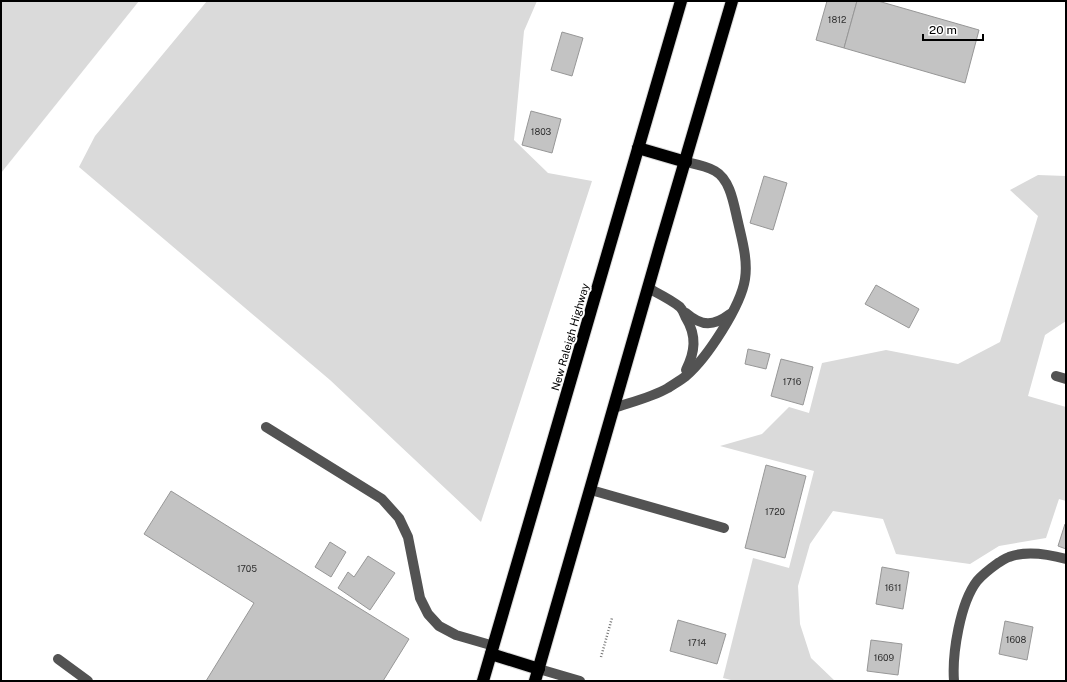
<svg xmlns="http://www.w3.org/2000/svg" width="1067" height="682" font-family="'Public Sans',sans-serif">
<style>
.green{fill:#dadada}
.building{fill:#c3c3c3;stroke:#979797}
.lines{fill:none;stroke-linecap:round;stroke-linejoin:round}
.highway-casing{stroke:#dbdbdb;stroke-width:14}
.path{stroke:#757575;stroke-width:2.5;stroke-dasharray:1 2;stroke-linecap:butt}
.minor{stroke:#535353;stroke-width:10}
.highway{stroke:#000;stroke-width:12}
.labels{text-anchor:middle;stroke-width:4;stroke-linejoin:round;paint-order:stroke}
.number-label{font-size:9px;fill:#313131}
.street-label{font-size:11px;fill:#000;stroke:#fff}
</style>
<rect width="100%" height="100%" fill="#fff"/>
<g class="green">
<polygon points="1,1 139,1 1,173"/>
<polygon points="207,1 537,1 524,31 514,140 548,173 592,181 481,522 330,380 79,167 95,136"/>
<polygon points="1038,175 1066,176 1066,321 1045,335 1028,396 1066,407 1066,501 1059,499 1046,538 999,546 970,564 896,554 883,519 833,511 810,544 798,586 800,624 811,658 835,681 735,681 723,678 753,558 789,568 814,471 720,446 762,434 789,407 809,413 822,363 886,350 958,364 1000,342 1038,216 1010,190"/>
</g>
<g class="building">
<polygon points="827,1 857,1 844,48 816,40"/>
<polygon points="857,1 878,1 979,30 965,83 844,48"/>
<polygon points="562,32 583,38 572,76 551,70"/>
<polygon points="531,111 561,119 552,153 522,145"/>
<polygon points="764,176 787,183 773,230 750,223"/>
<polygon points="876,285 919,309 909,328 865,304"/>
<polygon points="748,349 770,354 766,369 745,364"/>
<polygon points="781,359 813,367 803,405 771,396"/>
<polygon points="766,465 806,476 785,558 745,548"/>
<polygon points="171,491 409,639 383,681 206,681 254,603 144,534"/>
<polygon points="1065,524 1066,524 1066,549 1058,546"/>
<polygon points="330,542 346,552 331,577 315,567"/>
<polygon points="368,556 395,573 370,610 338,588 348,572 354,577"/>
<polygon points="882,567 909,572 903,609 876,604"/>
<polygon points="678,620 726,634 717,664 670,651"/>
<polygon points="1005,621 1033,627 1027,660 999,654"/>
<polygon points="871,640 902,644 898,675 867,671"/>
</g>
<g class="lines">
<g class="highway-casing">
<g id="highway">
<polyline points="638,148 686,162"/>
<polyline points="491,654 539,669"/>
<polyline points="483,681 681,1"/>
<polyline points="535,681 660,246 732,1"/>
</g>
</g>
<polyline class="path" points="601,657 612,618"/>
<g class="minor">
<path d="M648 288C659 294 670 299 680 307 683 310 684 314 686 318 697 336 695 352 686 370"/>
<path d="M686 313C702 327 714 326 730 314"/>
<polyline points="1056,376 1066,379"/>
<path d="M614 408C632 402 652 397 668 388 674 384 681 380 686 376 707 358 741 306 745 279 748 260 742 240 738 222 734 206 731 180 715 171 706 166 695 164 686 162"/>
<polyline points="266,427 382,499 399,518 408,537 420,598 428,614 439,626 456,635 494,646"/>
<polyline points="591,490 724,528"/>
<polyline points="58,659 88,681"/>
<polyline points="539,669 580,681"/>
<path d="M954 681C952 654 960 603 977 581 983 574 991 568 998 563 1002 561 1005 558 1009 557 1027 550 1048 554 1066 559"/>
</g>
<use href="#highway" class="highway"/>
</g>
<g class="labels">
<g class="number-label">
<text x="837" y="23">1812</text>
<text x="541" y="135">1803</text>
<text x="792" y="385">1716</text>
<text x="775" y="515">1720</text>
<text x="247" y="572">1705</text>
<text x="893" y="591">1611</text>
<text x="1016" y="643">1608</text>
<text x="697" y="646">1714</text>
<text x="884" y="661">1609</text>
</g>
<g class="street-label">
<text transform="translate(570 337) rotate(-74)" y="4">New Raleigh Highway</text>
</g>
</g>
<rect width="1067" height="682" fill="none" stroke="#000000" stroke-width="4"/>
<path d="M923 34v6h60v-6" fill="none" stroke="#000000" stroke-width="2"/>
<text x="929" y="34" font-size="12" fill="#000000" stroke="#ffffff" stroke-width="3" paint-order="stroke">20 m</text>
</svg>
